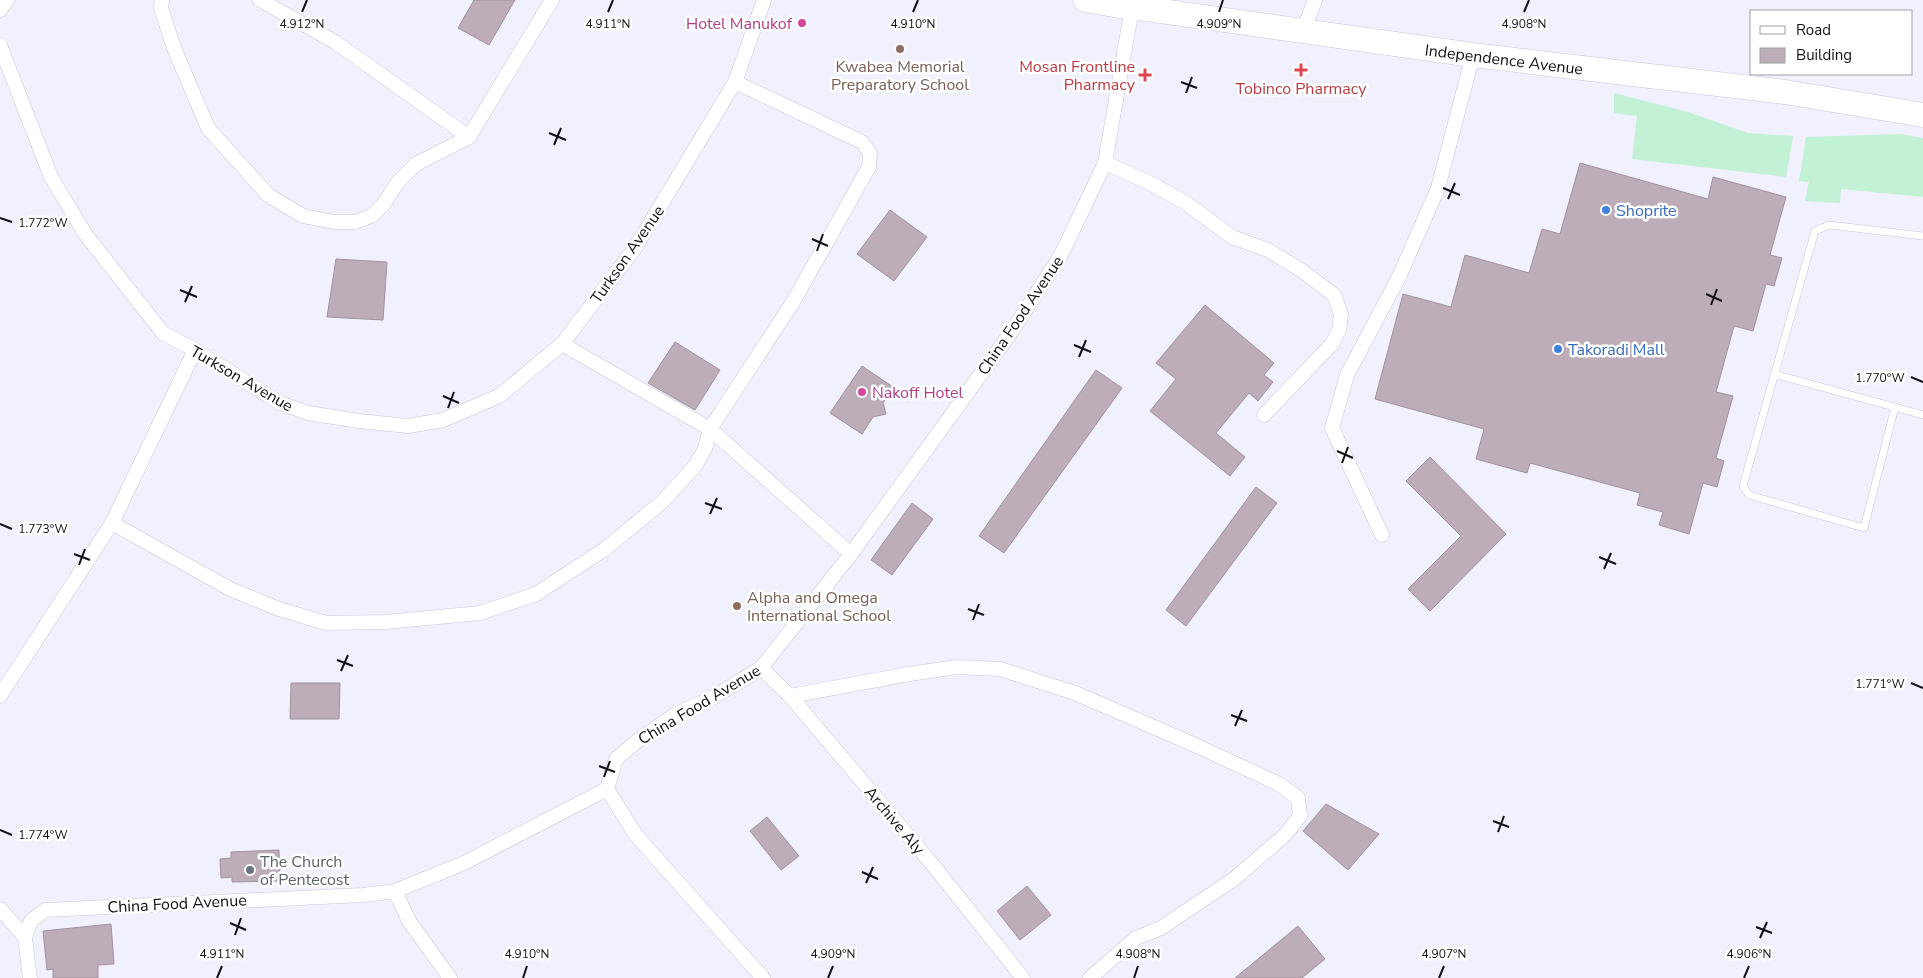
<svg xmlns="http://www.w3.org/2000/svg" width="1923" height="978" font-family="'Nunito Sans',sans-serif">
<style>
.grass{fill:#c2f1d5}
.building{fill:#bcadb9;stroke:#a1929d}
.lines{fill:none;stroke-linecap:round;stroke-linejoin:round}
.service-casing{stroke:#c9c7d8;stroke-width:8}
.minor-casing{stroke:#c9c7d8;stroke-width:15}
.trunk-casing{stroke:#c9c7d8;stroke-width:25}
.service{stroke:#fff;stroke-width:7}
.minor{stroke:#fff;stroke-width:14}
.trunk{stroke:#fff;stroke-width:24}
.ticks{fill:none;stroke:#111015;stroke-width:2}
.hotel-dot{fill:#d1479c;stroke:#fff;stroke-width:2}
.education-dot{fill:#8d6e63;stroke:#fff;stroke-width:2}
.health-dot{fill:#e0444e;stroke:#fff;stroke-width:2}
.shop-dot{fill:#3f7fe0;stroke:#fff;stroke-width:2}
.worship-dot{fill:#6b7280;stroke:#fff;stroke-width:2}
.labels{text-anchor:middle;stroke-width:5;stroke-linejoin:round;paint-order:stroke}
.hotel-label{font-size:16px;fill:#b23c85;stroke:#fff;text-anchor:end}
.street-label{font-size:16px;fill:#111015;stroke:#fff}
.education-label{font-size:16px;fill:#785e54;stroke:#fff}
.health-label{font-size:16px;fill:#be3a42;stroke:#fff;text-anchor:end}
.shop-label{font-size:16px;fill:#366cbe;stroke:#fff;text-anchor:start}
.worship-label{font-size:16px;fill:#5b616d;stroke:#fff;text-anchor:start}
.ticks-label{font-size:12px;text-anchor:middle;fill:#111015;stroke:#fff;stroke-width:5;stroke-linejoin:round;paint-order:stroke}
</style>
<rect width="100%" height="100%" fill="#f1f0fd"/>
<g class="grass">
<polygon points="1614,93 1688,112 1748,133 1793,136 1786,177 1632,159 1637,116 1614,113"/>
<polygon points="1901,134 1923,138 1923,197 1841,189 1840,203 1805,201 1809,182 1799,181 1806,137"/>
</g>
<g class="building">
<polygon points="474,0 515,0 489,45 458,28"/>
<polygon points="1580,163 1708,199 1713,177 1786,197 1770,255 1782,258 1774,286 1766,284 1753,331 1734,326 1716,392 1733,396 1716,458 1724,461 1717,487 1703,483 1689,534 1659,525 1663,512 1637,505 1640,493 1530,463 1527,473 1476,459 1484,429 1375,399 1403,294 1451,307 1465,255 1529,273 1542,229 1560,234"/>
<polygon points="890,210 927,237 894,281 857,254"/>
<polygon points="336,259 387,262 383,320 327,317"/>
<polygon points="1205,305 1274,363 1264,375 1273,382 1258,401 1249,393 1216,433 1245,457 1230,476 1150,411 1176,379 1156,363"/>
<polygon points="675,342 720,370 695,410 648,383"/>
<polygon points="862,366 893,387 883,403 886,414 873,417 862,434 830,413"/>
<polygon points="1096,370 1122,388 1004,553 979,536"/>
<polygon points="1430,457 1506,534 1430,611 1408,589 1461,536 1406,481"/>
<polygon points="1256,487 1277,503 1186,626 1166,610"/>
<polygon points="912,503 933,519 892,575 871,560"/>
<polygon points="291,683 340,683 339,719 290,719"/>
<polygon points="1326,804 1379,834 1348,870 1303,831"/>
<polygon points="767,817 799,856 781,870 750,831"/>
<polygon points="279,850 280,881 232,882 232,877 221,878 220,859 231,858 231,852"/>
<polygon points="1027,886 1051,915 1020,940 997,911"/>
<polygon points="111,924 114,964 98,965 98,978 53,978 53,969 47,970 43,931"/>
<polygon points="1298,926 1325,959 1302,978 1235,978"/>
</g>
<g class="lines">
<g class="service-casing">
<g id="service">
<polyline points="1774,374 1923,415"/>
<polyline points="1895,407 1864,528 1749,495 1743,486 1815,231 1829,225 1923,236"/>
</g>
</g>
<g class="minor-casing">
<g id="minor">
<polyline points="162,0 161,8 174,48 208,128 268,195 303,216 334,222 355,222 371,216 383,205 398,182 416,164 469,137 552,0"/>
<polyline points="260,0 335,42 469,137"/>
<polyline points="0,10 7,0"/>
<polyline points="1303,32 1315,0"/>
<polyline points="0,45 51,177 86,235 163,333 195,350 280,403 308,413 359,421 408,426 443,420 499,396 562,344 635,248 735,82 764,0"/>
<polyline points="1105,163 1148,182 1186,203 1232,237 1268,250 1301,270 1334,295 1341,314 1339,330 1332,344 1264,415"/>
<polyline points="562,344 710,429 851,554"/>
<polyline points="195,350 112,523 230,589 279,609 326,623 386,622 480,613 536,594 605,549 662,502 695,466 705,449 710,429 793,302 869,167 870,153 862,142 735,82"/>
<polyline points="1382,535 1332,428 1347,375 1399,277 1438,188 1473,55"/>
<polyline points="761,668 790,696 928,859 1023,978"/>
<polyline points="0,696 112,523"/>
<polyline points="790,696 909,674 957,667 1000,669 1075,693 1195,745 1279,784 1298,798 1300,816 1285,835 1234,879 1161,928 1136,938 1090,978"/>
<polyline points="607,789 635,834 763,978"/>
<polyline points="395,891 409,921 450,978"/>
<polyline points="0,909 25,937 30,978"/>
<polyline points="25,937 31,921 45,910 363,895 395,891 464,863 607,789 616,759 636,742 676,714 712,698 761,668 851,554 1012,331 1061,255 1105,163 1132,8"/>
</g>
</g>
<g class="trunk-casing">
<polyline id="trunk" points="1085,0 1132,8 1147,9 1473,55 1785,92 1923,115"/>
</g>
<use href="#service" class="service"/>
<use href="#minor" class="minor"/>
<use href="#trunk" class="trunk"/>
</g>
<path class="ticks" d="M302 12 307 0M608 12 613 0M913 12 918 0M1219 12 1223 0M1524 12 1529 0M1181 82 1197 88M1186 93 1192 77M549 133 566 140M554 145 561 128M1443 188 1460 195M1448 199 1455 183M0 218 12 222M812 239 828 246M817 251 823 234M180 290 197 297M1706 294 1722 301M185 302 192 286M1711 305 1717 289M1074 345 1091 352M1079 357 1086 340M1911 377 1923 382M443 396 459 403M448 408 454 392M1337 451 1353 458M1342 463 1348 447M705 503 722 509M710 514 717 498M0 524 12 529M74 554 90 560M1599 557 1616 564M79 565 85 549M1604 569 1611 553M968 609 984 615M973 620 979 604M337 660 353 666M341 671 348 655M1911 683 1923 688M1231 715 1247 721M1235 726 1242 710M599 766 615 772M604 777 610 761M1493 821 1509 827M0 830 12 835M1498 832 1504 816M862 872 878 879M866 883 873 867M230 923 246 930M1756 927 1772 933M235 935 241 918M1760 938 1767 922M217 978 222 966M523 978 527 966M828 978 833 966M1134 978 1138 966M1439 978 1444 966M1744 978 1749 966"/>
<g class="hotel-dot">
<circle cx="802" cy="23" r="5"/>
<circle cx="862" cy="392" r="5"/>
</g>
<g class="education-dot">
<circle cx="900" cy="49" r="5"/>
<circle cx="737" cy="606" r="5"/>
</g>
<g class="health-dot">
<path d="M1298.5 62.5h5v5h5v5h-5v5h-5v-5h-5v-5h5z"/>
<path d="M1142.5 67.5h5v5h5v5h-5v5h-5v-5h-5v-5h5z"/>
</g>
<g class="shop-dot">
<circle cx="1606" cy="210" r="5"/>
<circle cx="1558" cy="349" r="5"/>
</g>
<circle class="worship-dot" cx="250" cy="870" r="5"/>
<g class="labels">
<g class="hotel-label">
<text x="792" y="29">Hotel Manukof</text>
<text x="872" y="398" text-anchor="start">Nakoff Hotel</text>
</g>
<g class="street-label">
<text transform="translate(1504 59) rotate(7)" y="6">Independence Avenue</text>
<text transform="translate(627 254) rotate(-55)" y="6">Turkson Avenue</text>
<text transform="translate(1020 315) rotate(-56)" y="6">China Food Avenue</text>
<text transform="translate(242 378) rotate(30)" y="6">Turkson Avenue</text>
<text transform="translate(699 704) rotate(-31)" y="6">China Food Avenue</text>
<text transform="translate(895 820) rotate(50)" y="6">Archive Aly</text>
<text transform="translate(177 903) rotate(-3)" y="6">China Food Avenue</text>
</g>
<g class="education-label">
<text x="900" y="72">Kwabea Memorial<tspan x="900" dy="18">Preparatory School</tspan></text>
<text x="747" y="603" text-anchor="start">Alpha and Omega<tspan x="747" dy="18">International School</tspan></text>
</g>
<g class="health-label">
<text x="1135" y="72">Mosan Frontline<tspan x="1135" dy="18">Pharmacy</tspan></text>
<text x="1301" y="94" text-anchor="middle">Tobinco Pharmacy</text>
</g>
<g class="shop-label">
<text x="1616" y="216">Shoprite</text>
<text x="1568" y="355">Takoradi Mall</text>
</g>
<g class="worship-label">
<text x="260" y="867">The Church<tspan x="260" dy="18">of Pentecost</tspan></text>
</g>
</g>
<g class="ticks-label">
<text x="302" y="28">4.912°N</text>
<text x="608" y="28">4.911°N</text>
<text x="913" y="28">4.910°N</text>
<text x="1219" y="28">4.909°N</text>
<text x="1524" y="28">4.908°N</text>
<text x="43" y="227">1.772°W</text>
<text x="1880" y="382">1.770°W</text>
<text x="43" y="533">1.773°W</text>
<text x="1880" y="688">1.771°W</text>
<text x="43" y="839">1.774°W</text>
<text x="222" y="958">4.911°N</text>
<text x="527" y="958">4.910°N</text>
<text x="833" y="958">4.909°N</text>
<text x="1138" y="958">4.908°N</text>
<text x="1444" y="958">4.907°N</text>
<text x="1749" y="958">4.906°N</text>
</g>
<rect x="1750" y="10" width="162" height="65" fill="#ffffff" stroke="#a09fa1"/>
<rect x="1760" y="26" width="25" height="8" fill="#ffffff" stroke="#a09fa1"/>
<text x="1796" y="35" font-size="15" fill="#111015">Road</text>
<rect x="1760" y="48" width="25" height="15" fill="#bcadb9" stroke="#a09fa1"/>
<text x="1796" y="60" font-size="15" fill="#111015">Building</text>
</svg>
